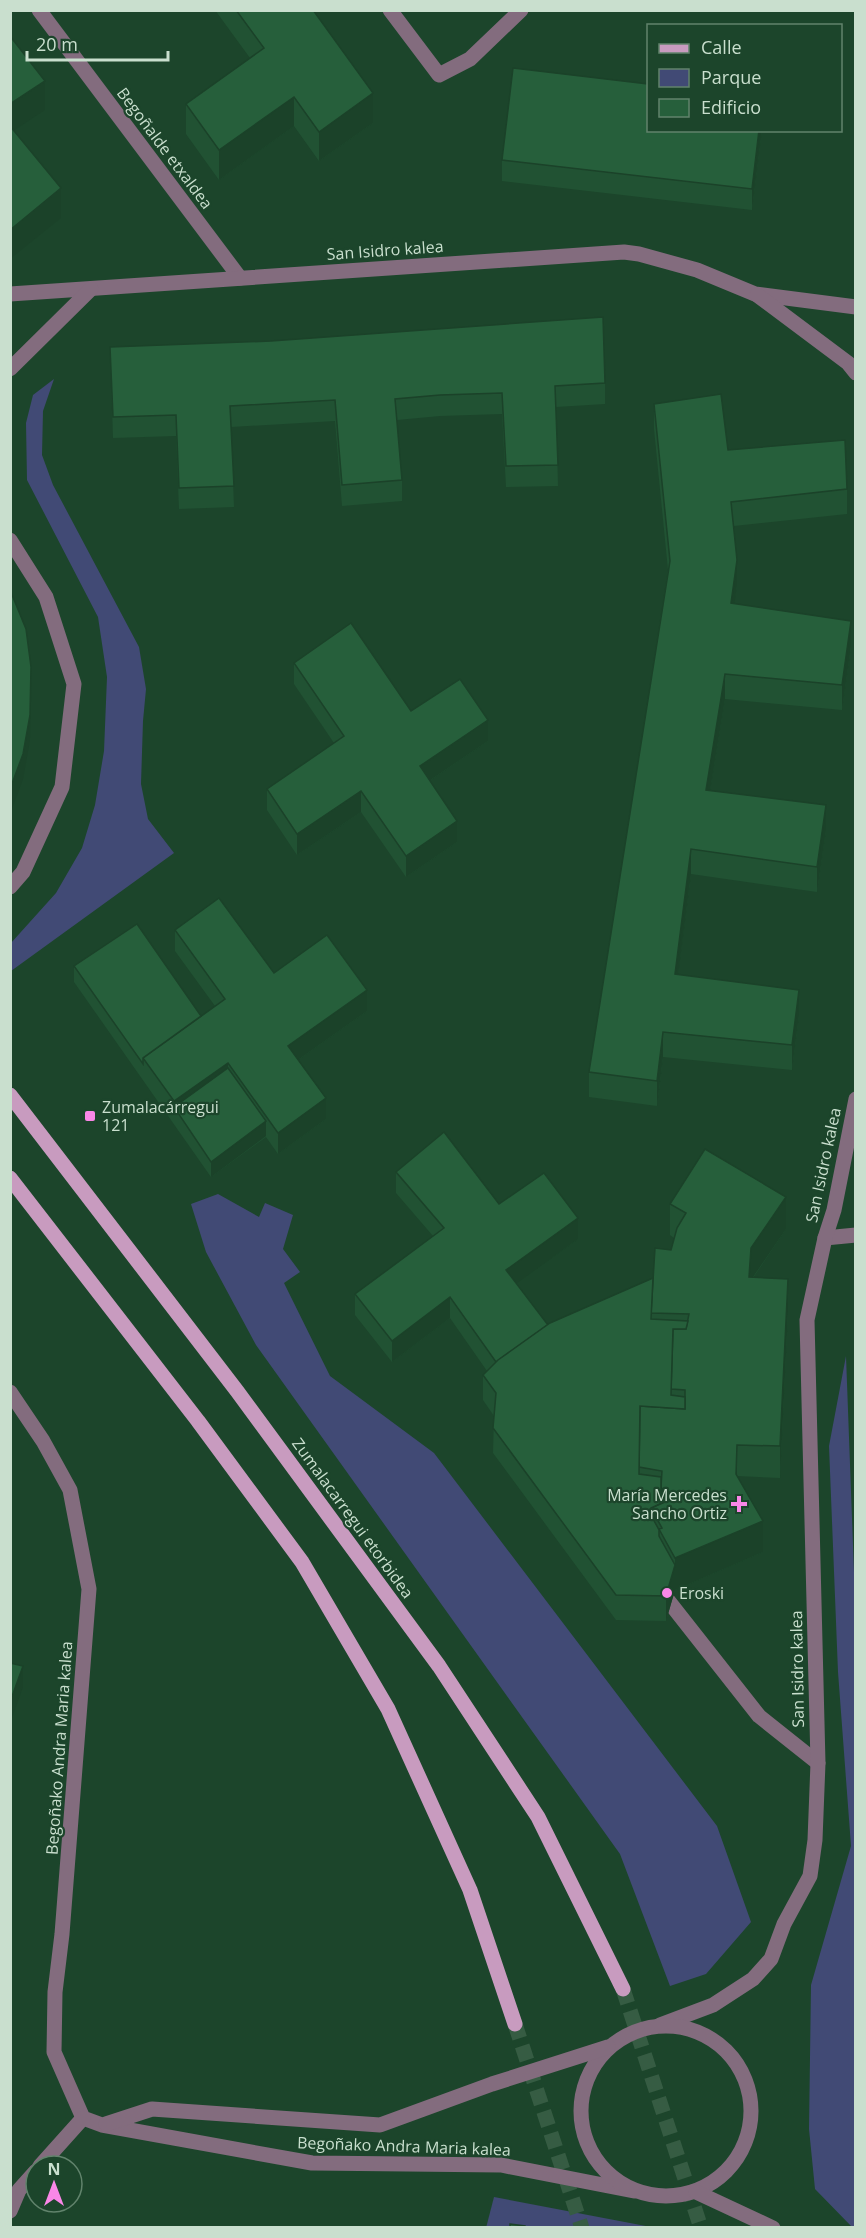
<svg xmlns="http://www.w3.org/2000/svg" width="866" height="2238" font-family="'Open Sans',sans-serif">
<style>
.green{fill:#414a75}
.lines{fill:none;stroke-linecap:round;stroke-linejoin:round}
.major-tunnel{stroke:#365c43;stroke-width:15;stroke-dasharray:15 8;stroke-linecap:butt}
.minor{stroke:#836c7e;stroke-width:15}
.major{stroke:#c89bbf;stroke-width:15}
.wall{fill:#215233}
.shaded-wall{fill:#1b4229}
.building{fill:#265f3b;stroke:#1b4229;stroke-width:1.5}
.poi-dot{fill:#fa87e7;stroke:#1c452b;stroke-width:2}
.labels{text-anchor:middle;stroke-width:4.5;stroke-linejoin:round;paint-order:stroke}
.street-label{font-size:16px;fill:#c9dfce;stroke:#1c452b}
.poi-label{font-size:16px;fill:#c9dfce;stroke:#1c452b;text-anchor:start}
</style>
<rect width="100%" height="100%" fill="#1c452b"/>
<g class="green">
<polygon points="54,379 43,411 42,455 53,485 139,647 146,689 143,721 141,784 148,819 174,853 11,971 11,943 56,893 82,848 95,805 104,751 107,677 98,617 27,480 26,423 33,395"/>
<polygon points="218,1194 259,1217 265,1203 293,1215 283,1249 300,1272 284,1283 330,1376 434,1453 717,1826 751,1922 706,1974 670,1986 620,1854 256,1345 206,1252 191,1204"/>
<polygon points="846,1356 856,1626 855,2228 852,2227 815,2189 809,2129 811,1985 851,1846 838,1672 829,1446"/>
<polygon points="494,2197 651,2227 486,2228"/>
</g>
<g class="lines">
<g class="major-tunnel">
<polyline points="623,1989 701,2228"/>
<polyline points="515,2024 582,2228"/>
</g>
<g class="minor">
<polyline points="39,10 240,278"/>
<polyline points="390,10 439,75 470,59 521,10"/>
<polyline points="10,294 624,252 639,254 697,270 755,294 856,307"/>
<polyline points="757,295 848,363 856,373"/>
<polyline points="10,369 91,289"/>
<polyline points="10,540 46,597 74,684 62,787 23,872 10,887"/>
<polyline points="825,1238 856,1235"/>
<polyline points="10,1392 43,1441 70,1490 89,1589 62,1934 55,1992 54,2052 83,2118 102,2125 312,2163 501,2165 634,2191"/>
<polyline points="659,1589 759,1716 818,1763"/>
<polyline points="660,2025 713,2005 753,1979 771,1959 784,1924 810,1876 815,1840 818,1763 807,1320 825,1238 834,1210 856,1099"/>
<circle cx="666" cy="2111" r="85"/>
<polyline points="106,2124 152,2109 380,2125 492,2084 608,2047"/>
<polyline points="40,2166 83,2118"/>
<polyline points="696,2192 773,2228"/>
<polyline points="10,2211 19,2190 36,2171"/>
</g>
<g class="major">
<polyline points="10,1095 237,1391 439,1666 538,1817 623,1989"/>
<polyline points="10,1178 198,1421 302,1562 388,1709 470,1890 515,2024"/>
</g>
</g>
<g class="wall">
<polygon points="215,10 313,10 373,123 319,161 294,126 219,180 186,134 186,104 250,58"/>
<polygon points="648,130 762,130 752,210 502,181 502,160"/>
<polygon points="110,347 605,383 605,404 556,407 558,486 506,487 502,414 440,416 397,420 402,480 402,501 342,506 335,421 231,427 234,507 179,509 176,436 113,438"/>
<polygon points="654,404 728,450 847,489 847,514 734,526 737,585 734,603 851,646 842,710 725,699 710,790 826,830 817,892 691,874 678,974 799,1015 792,1070 663,1057 657,1106 589,1097 589,1072 668,570 654,429"/>
<polygon points="294,663 411,711 488,741 429,781 457,842 406,877 361,812 297,855 267,810 267,789 334,743 294,684"/>
<polygon points="175,930 274,973 367,1011 298,1060 326,1119 278,1154 266,1137 211,1177 74,982 74,966 201,1016 215,1006 175,951"/>
<polygon points="396,1172 499,1204 578,1239 516,1283 548,1325 653,1278 671,1250 674,1238 670,1235 670,1204 786,1229 753,1278 788,1311 780,1478 737,1476 763,1552 675,1590 666,1621 616,1620 493,1453 494,1416 483,1400 483,1375 487,1371 450,1318 392,1362 355,1315 355,1294 433,1236 396,1193"/>
</g>
<g class="shaded-wall">
<polygon points="45,81 45,110 10,133 10,104"/>
<polygon points="373,93 373,123 319,161 319,132"/>
<polygon points="294,97 294,126 219,180 219,150"/>
<polygon points="759,130 762,130 752,210 752,189"/>
<polygon points="61,188 61,218 10,259 10,230"/>
<polygon points="737,560 737,585 731,628 731,603"/>
<polygon points="851,621 851,646 842,710 842,685"/>
<polygon points="31,667 30,740 23,779 10,814 10,789"/>
<polygon points="725,674 725,699 706,815 706,790"/>
<polygon points="488,720 488,741 420,787 420,766"/>
<polygon points="361,791 361,812 297,855 297,834"/>
<polygon points="826,805 826,830 817,892 817,867"/>
<polygon points="457,821 457,842 406,877 406,856"/>
<polygon points="691,849 691,874 675,999 675,974"/>
<polygon points="367,990 367,1011 288,1067 288,1046"/>
<polygon points="799,990 799,1015 792,1070 792,1045"/>
<polygon points="663,1032 663,1057 657,1106 657,1081"/>
<polygon points="228,1063 228,1084 174,1107 174,1101"/>
<polygon points="326,1098 326,1119 278,1154 278,1133"/>
<polygon points="266,1121 266,1136 211,1177 211,1162"/>
<polygon points="786,1197 786,1229 751,1280 749,1277 751,1248"/>
<polygon points="578,1218 578,1239 506,1291 506,1270"/>
<polygon points="788,1279 788,1311 780,1478 780,1446"/>
<polygon points="450,1297 450,1318 392,1362 392,1341"/>
<polygon points="737,1445 737,1476 736,1474"/>
<polygon points="763,1521 763,1552 675,1590 666,1621 666,1596 675,1565 675,1558"/>
<polygon points="23,1666 23,1687 10,1723 10,1702"/>
</g>
<g class="building">
<polygon points="236,10 313,10 373,93 319,132 294,97 219,150 186,104 264,48"/>
<polygon points="10,36 45,81 10,104"/>
<polygon points="513,68 648,84 648,130 759,130 752,189 502,160"/>
<polygon points="10,126 61,188 10,230"/>
<polygon points="603,317 605,383 555,386 558,465 506,466 502,393 440,395 395,399 402,480 342,485 335,400 230,406 234,486 179,488 176,415 113,417 110,347 271,341"/>
<polygon points="721,394 728,450 845,440 847,489 731,502 737,560 731,603 851,621 842,685 725,674 706,790 826,805 817,867 691,849 675,974 799,990 792,1045 663,1032 657,1081 589,1072 670,561 654,404"/>
<polygon points="10,590 26,629 31,667 30,715 23,754 10,789"/>
<polygon points="351,623 411,711 460,679 488,720 420,766 457,821 406,856 361,791 297,834 267,789 344,736 294,663"/>
<polygon points="219,898 274,973 327,935 367,990 288,1046 326,1098 278,1133 228,1063 174,1101 143,1058 225,999 175,930"/>
<polygon points="137,924 201,1016 143,1058 143,1064 74,966"/>
<polygon points="228,1068 266,1121 211,1162 174,1107"/>
<polygon points="444,1132 499,1204 544,1173 578,1218 506,1270 548,1325 496,1362 450,1297 392,1341 355,1294 444,1228 396,1172"/>
<polygon points="705,1149 786,1197 751,1248 749,1277 788,1279 780,1446 737,1445 736,1474 763,1521 675,1558 659,1529 662,1528 651,1508 670,1500 661,1487 662,1471 639,1467 640,1406 685,1409 685,1390 671,1389 673,1329 686,1329 689,1314 651,1313 655,1248 671,1250 677,1228 686,1213 670,1204"/>
<polygon points="653,1278 651,1319 688,1321 686,1329 673,1329 671,1395 685,1397 685,1409 640,1406 639,1474 661,1477 661,1494 666,1501 651,1508 651,1515 659,1530 659,1536 675,1565 666,1596 616,1595 493,1428 496,1393 483,1375 498,1360 550,1323"/>
<polygon points="10,1663 23,1666 10,1702"/>
<polygon points="510,2224 525,2226 525,2228 510,2228"/>
</g>
<g class="poi-dot">
<rect x="84" y="1110" width="12" height="12" rx="3"/>
<path d="M736 1495h6v6h6v6h-6v6h-6v-6h-6v-6h6z"/>
<circle cx="667" cy="1593" r="6"/>
</g>
<g class="labels">
<g class="street-label">
<text transform="translate(165 148) rotate(53)" y="6">Begoñalde etxaldea</text>
<text transform="translate(385 250) rotate(-4)" y="6">San Isidro kalea</text>
<text transform="translate(823 1165) rotate(-78)" y="6">San Isidro kalea</text>
<text transform="translate(353 1518) rotate(54)" y="6">Zumalacarregui etorbidea</text>
<text transform="translate(797 1669) rotate(-91)" y="6">San Isidro kalea</text>
<text transform="translate(59 1748) rotate(-86)" y="6">Begoñako Andra Maria kalea</text>
<text transform="translate(404 2146) rotate(2)" y="6">Begoñako Andra Maria kalea</text>
</g>
<g class="poi-label">
<text x="102" y="1113">Zumalacárregui<tspan x="102" dy="18">121</tspan></text>
<text x="727" y="1501" text-anchor="end">María Mercedes<tspan x="727" dy="18">Sancho Ortiz</tspan></text>
<text x="679" y="1599">Eroski</text>
</g>
</g>
<rect width="866" height="2238" fill="none" stroke="#c9dfce" stroke-width="24"/>
<rect x="647" y="24" width="195" height="108" fill="#1c452b" stroke="#61836c" stroke-width="1.5"/>
<rect x="659" y="44" width="30" height="9" fill="#c89bbf" stroke="#61836c" stroke-width="1.5"/>
<text x="701" y="54" font-size="18" fill="#c9dfce">Calle</text>
<rect x="659" y="69" width="30" height="18" fill="#414a75" stroke="#61836c" stroke-width="1.5"/>
<text x="701" y="84" font-size="18" fill="#c9dfce">Parque</text>
<rect x="659" y="99" width="30" height="18" fill="#265f3b" stroke="#61836c" stroke-width="1.5"/>
<text x="701" y="114" font-size="18" fill="#c9dfce">Edificio</text>
<g transform="translate(54 2184)"><circle r="28" fill="#1c452b" stroke="#61836c" stroke-width="1.5"/>
<path d="M0-4.5L10 22L0 15L-10 22Z" fill="#fa87e7"/>
<text y="-9" font-size="16" font-weight="bold" text-anchor="middle" fill="#c9dfce">N</text>
</g>
<path d="M27 51v9h141v-9" fill="none" stroke="#c9dfce" stroke-width="3"/>
<text x="36" y="51" font-size="18" fill="#c9dfce" stroke="#1c452b" stroke-width="4.5" paint-order="stroke">20 m</text>
</svg>
